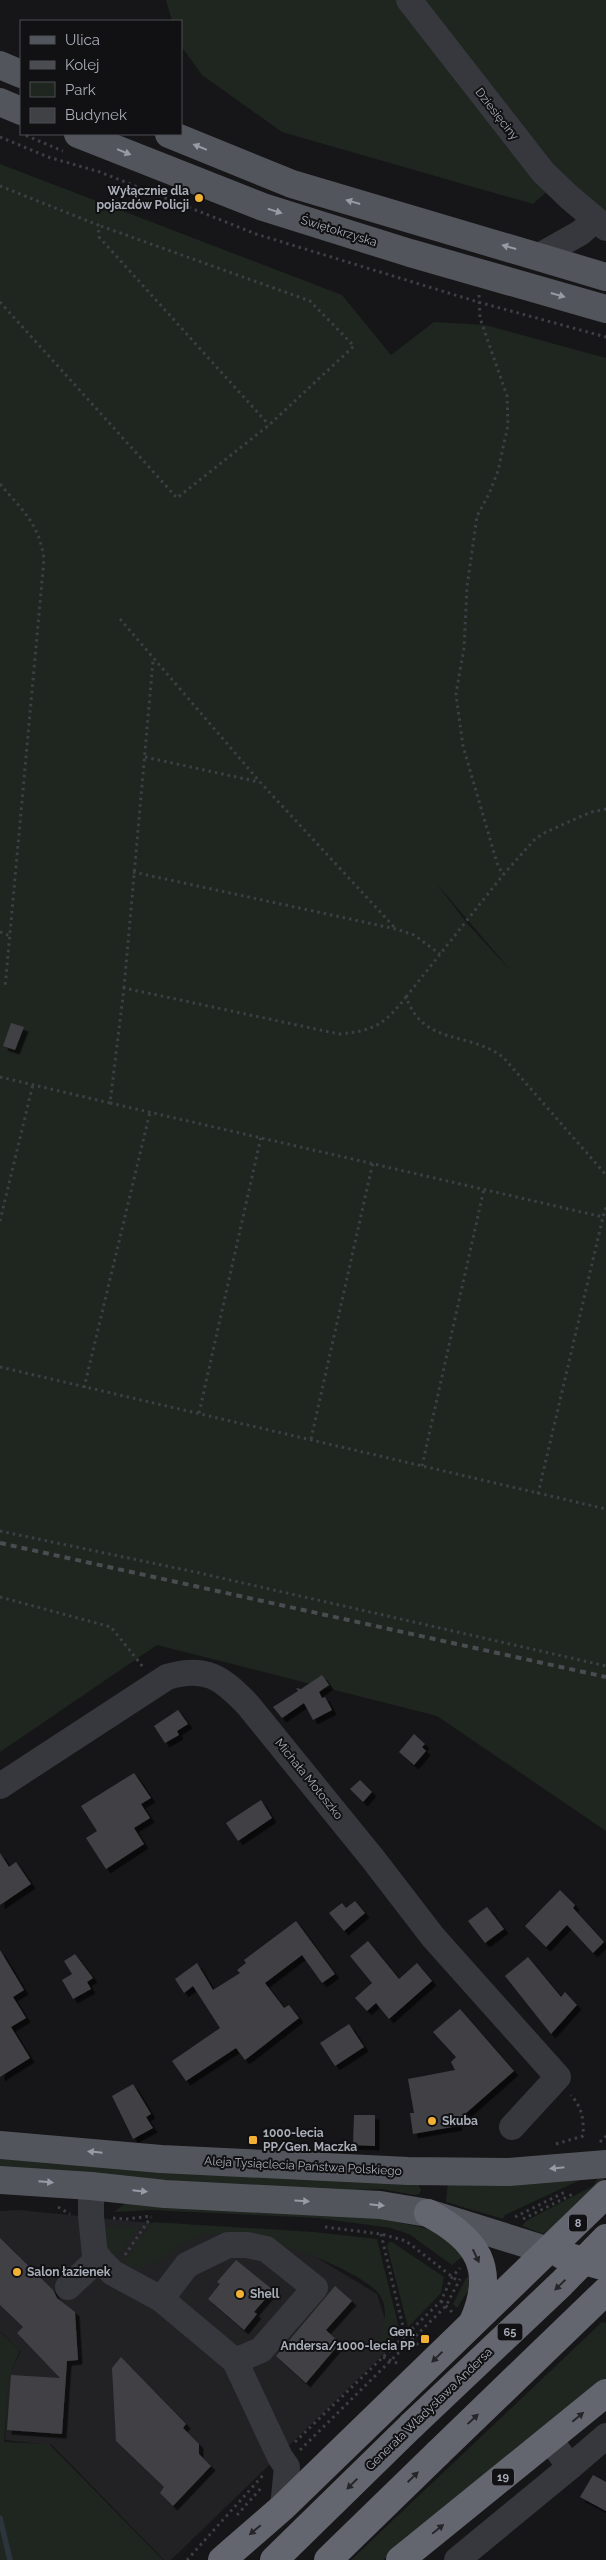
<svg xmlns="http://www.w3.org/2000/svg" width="606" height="2560" font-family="Raleway,sans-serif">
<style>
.built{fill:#222225}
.green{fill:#1e261f;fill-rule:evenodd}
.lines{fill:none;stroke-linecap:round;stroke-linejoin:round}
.stream{stroke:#2c353c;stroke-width:5.5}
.building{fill:#404145;filter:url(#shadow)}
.path{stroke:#3d3f44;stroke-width:3;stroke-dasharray:2.5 4;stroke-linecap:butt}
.minor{stroke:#37383d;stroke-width:26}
.major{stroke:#53555c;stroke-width:28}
.highway{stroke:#63666e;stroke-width:28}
.rail{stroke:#4a4c52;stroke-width:4;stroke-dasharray:6 5;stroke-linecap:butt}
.highway-bridge{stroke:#63666e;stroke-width:28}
.oneway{fill:#979ba6}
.oneway2{fill:#26262a}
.poi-dot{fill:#f2b134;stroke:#111113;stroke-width:2}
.labels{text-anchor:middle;stroke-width:4;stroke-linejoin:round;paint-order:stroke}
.shield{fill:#111113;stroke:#7b7e86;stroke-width:1}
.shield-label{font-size:11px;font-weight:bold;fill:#a8adb8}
.street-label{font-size:12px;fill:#a8adb8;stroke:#111113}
.poi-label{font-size:12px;font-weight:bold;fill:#a8adb8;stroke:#111113;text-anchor:start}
</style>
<defs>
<filter id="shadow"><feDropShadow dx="4.5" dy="4.5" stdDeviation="0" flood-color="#0009"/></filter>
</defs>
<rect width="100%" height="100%" fill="#161618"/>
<polygon class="built" points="19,2210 281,2236 377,2294 393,2345 171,2560 164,2560 52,2445 5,2440 8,2377 21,2351 0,2331 0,2211"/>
<g class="green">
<polygon points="166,0 606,0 606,216 561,179 533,204 282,132 202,75 181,46 181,21 172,21"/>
<path d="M0 164 342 295 391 355 434 322 485 325 606 358V1831L437 1716 157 1645 0 1752ZM436 883 511 971 466 922Z"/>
<polygon points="0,2153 417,2182 421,2190 419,2194 414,2195 382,2189 328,2191 0,2169"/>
<polygon points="600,2175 606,2177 549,2236 522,2226 526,2221 593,2186"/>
<polygon points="580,2180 505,2215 503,2219 446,2202 448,2182"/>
<polygon points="126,2203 367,2215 446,2233 466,2257 459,2259 452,2265 409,2234 391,2228 318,2218 150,2210 114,2212"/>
<path d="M153 2222 314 2232 377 2239 400 2332 381 2350 377 2347C382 2331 389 2316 382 2299 371 2273 277 2241 248 2236 237 2233 222 2233 210 2234 173 2235 163 2278 121 2265Z"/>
<polygon points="106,2227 140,2227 114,2259 106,2250"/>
<polygon points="389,2242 392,2242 444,2277 441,2293 408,2327 387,2246"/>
<polygon points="472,2275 470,2288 457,2308 453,2304 466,2278"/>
<polygon points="602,2322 606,2323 606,2380 383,2560 351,2560"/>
<polygon points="0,2332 20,2350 9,2377 4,2442 49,2444 163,2560 0,2560"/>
</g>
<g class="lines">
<polyline class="stream" points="0,2518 10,2560"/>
</g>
<g class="building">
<polygon points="11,1023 24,1027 15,1050 3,1046"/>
<polygon points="322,1675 329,1685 319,1692 322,1698 325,1697 332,1710 313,1720 304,1703 282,1718 273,1707 298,1691 296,1688 301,1689"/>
<polygon points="178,1710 188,1724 177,1731 179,1735 165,1743 154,1726"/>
<polygon points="414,1734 425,1744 422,1747 426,1751 414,1765 399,1752"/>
<polygon points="134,1773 151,1798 141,1804 150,1818 134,1828 144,1844 106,1869 86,1838 97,1831 81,1806"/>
<polygon points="360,1780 372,1792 363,1802 350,1789"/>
<polygon points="261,1800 272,1818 238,1841 226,1823"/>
<polygon points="0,1853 9,1867 16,1862 31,1884 0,1905"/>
<polygon points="560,1890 575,1905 573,1908 604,1942 593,1953 567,1925 546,1947 525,1926"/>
<polygon points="355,1901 365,1913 344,1931 329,1913 342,1903 346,1908"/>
<polygon points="487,1907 504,1929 485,1943 468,1921"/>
<polygon points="296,1921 335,1974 322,1983 302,1955 265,1983 284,2008 289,2005 299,2018 245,2060 236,2048 186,2081 172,2061 220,2028 193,1986 184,1993 175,1979 197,1963 213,1990 240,1973 237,1970 246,1963 244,1960"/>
<polygon points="368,1941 399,1979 417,1963 432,1981 389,2019 376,2003 367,2011 355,1998 372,1983 350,1956"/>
<polygon points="0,1950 24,1990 13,1997 26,2018 11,2027 30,2058 0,2077"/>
<polygon points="75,1954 93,1978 87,1982 91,1989 73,1999 62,1980 72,1974 64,1961"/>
<polygon points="528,1957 561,1997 565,1992 577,2005 551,2034 505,1976"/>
<polygon points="460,2009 514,2071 457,2121 458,2126 413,2134 410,2113 414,2113 408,2079 455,2070 451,2062 456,2057 433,2032"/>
<polygon points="349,2024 364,2047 335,2066 320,2043"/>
<polygon points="133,2084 151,2114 146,2117 153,2128 133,2139 112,2096"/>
<polygon points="354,2115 375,2115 375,2146 353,2145"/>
<polygon points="0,2238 53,2290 57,2298 75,2312 78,2360 67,2361 62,2434 7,2430 11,2375 60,2378 17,2333 23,2327 0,2305"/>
<polygon points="236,2260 273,2290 254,2312 257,2314 244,2330 208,2299 220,2284 217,2282"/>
<polygon points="335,2286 352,2301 326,2330 340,2343 306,2383 276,2356"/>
<polygon points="121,2357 186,2424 183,2428 199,2444 199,2454 211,2466 173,2506 160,2493 164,2487 116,2441 112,2368"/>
<polygon points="593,2475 606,2482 606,2511 580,2497"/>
</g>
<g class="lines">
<g class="path">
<polyline points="20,133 63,151"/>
<polyline points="0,137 48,157 100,172 256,234 478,302 606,337"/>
<polyline points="0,186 98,225 99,237 269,425"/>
<polyline points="479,295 480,318 507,396 508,425 498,471 489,494 477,516 467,587 464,648 456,694 463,746 497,863 503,875"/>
<polyline points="0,302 177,498 269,425 354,346 310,301 98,225"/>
<path d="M0 484C22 510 39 523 44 559L5 988"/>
<polyline points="120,619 260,782 396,929"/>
<polyline points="145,757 259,782"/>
<polyline points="133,872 396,929 414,935 440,954"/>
<polyline points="0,932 10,936"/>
<polyline points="124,988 153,661"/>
<polyline points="406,997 503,875 535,839 546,832 591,812 606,809"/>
<path d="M0 1077 110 1103 124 988 339 1034C374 1031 385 1024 406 997 425 1047 466 1030 503 1057L606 1175"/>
<polyline points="110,1103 603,1217 606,1207"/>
<polyline points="0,1221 33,1084"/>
<polyline points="0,1367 606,1509"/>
<polyline points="84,1388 150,1112"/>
<polyline points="199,1413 261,1137"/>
<polyline points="311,1439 373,1162"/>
<polyline points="422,1466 484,1189"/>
<polyline points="538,1494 603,1217"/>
<polyline points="0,1531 195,1572 606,1666"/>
<polyline points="0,1597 111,1627 143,1667"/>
<polyline points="600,2142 606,2136"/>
<path d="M556 2144 583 2136C584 2119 582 2108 571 2095"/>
<polyline points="58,2207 70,2214"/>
<polyline points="515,2217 567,2191"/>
<polyline points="113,2218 127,2219 152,2216"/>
<polyline points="523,2219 573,2194"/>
<polyline points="325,2227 381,2234 406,2241 459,2282"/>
<polyline points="381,2234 404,2331 418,2345"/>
<polyline points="125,2255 151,2217"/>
<polyline points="441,2301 452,2312"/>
<polyline points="383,2357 399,2364"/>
<polyline points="295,2442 441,2301 452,2277 460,2268"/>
<polyline points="300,2450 446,2306 460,2279"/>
<polyline points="237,2515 263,2486"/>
<polyline points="187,2560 265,2473"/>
</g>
<g class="minor">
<polyline points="409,0 543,172 569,197 606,228"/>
<polyline points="539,256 580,233 595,220"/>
<path d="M0 1786 167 1677C206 1665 222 1678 248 1705L373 1859 433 1937 558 2077 512 2127"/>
<polyline points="91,2186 91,2216 95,2255 113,2273 161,2299 235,2361 280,2457 287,2467 283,2507"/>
<polyline points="68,2287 99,2258"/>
<polyline points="161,2299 187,2265 228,2245 247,2245 266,2249 315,2288 261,2350 235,2361"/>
<polyline points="570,2467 606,2436"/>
<polyline points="457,2560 570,2467 550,2440"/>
</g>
<g class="major">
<polyline points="0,65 21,74"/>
<polyline points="0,102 21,111"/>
<polyline points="78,134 263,207 410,253 606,309"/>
<polyline points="169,134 292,184 606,277"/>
<polyline points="0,2145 161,2159 408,2171 509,2172 606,2164"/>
<polyline points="0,2180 91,2186 165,2194 380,2205 428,2213 549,2251"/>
</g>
<g class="highway">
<path d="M428 2213C477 2239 497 2268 473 2322"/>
<polyline points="562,2255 606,2267"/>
<polyline points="222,2560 283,2507 606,2194"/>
<polyline points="274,2560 412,2425"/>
<polyline points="328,2560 438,2453"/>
<polyline points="400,2560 606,2393"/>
</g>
<polyline class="rail" points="0,1543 606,1677"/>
<g class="highway-bridge">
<polyline points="412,2425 561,2284 606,2238"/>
<polyline points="438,2453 606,2291"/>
</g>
</g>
<defs><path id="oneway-solid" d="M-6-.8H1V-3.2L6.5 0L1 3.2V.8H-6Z" transform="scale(1.25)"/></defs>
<g class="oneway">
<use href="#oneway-solid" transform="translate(200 147) rotate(-158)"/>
<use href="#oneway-solid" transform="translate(124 152) rotate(22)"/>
<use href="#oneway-solid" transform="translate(353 202) rotate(-164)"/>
<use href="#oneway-solid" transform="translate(275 211) rotate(17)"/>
<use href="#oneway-solid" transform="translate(509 247) rotate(-164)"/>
<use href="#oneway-solid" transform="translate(558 295) rotate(16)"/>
<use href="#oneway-solid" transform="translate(95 2152) rotate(-174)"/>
<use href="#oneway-solid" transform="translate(557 2168) rotate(174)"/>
<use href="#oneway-solid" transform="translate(46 2182) rotate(5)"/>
<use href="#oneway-solid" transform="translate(140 2191) rotate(6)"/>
<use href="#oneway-solid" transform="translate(302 2201) rotate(3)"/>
<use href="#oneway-solid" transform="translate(377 2205) rotate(6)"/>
</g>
<g class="oneway2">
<use href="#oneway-solid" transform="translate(476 2256) rotate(65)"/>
<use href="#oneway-solid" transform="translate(560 2285) rotate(136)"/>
<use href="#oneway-solid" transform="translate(437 2357) rotate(136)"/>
<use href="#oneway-solid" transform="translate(578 2417) rotate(-40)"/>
<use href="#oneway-solid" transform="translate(473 2419) rotate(-43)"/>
<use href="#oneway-solid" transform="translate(413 2477) rotate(-44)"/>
<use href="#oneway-solid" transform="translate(352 2484) rotate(135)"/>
<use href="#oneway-solid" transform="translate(438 2529) rotate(-39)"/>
<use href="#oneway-solid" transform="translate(255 2530) rotate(140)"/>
</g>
<g class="poi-dot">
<circle cx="199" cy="198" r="5"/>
<circle cx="432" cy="2121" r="5"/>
<rect x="248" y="2135" width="10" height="10" rx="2.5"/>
<circle cx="17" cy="2272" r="5"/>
<circle cx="240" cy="2294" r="5"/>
<rect x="420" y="2334" width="10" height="10" rx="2.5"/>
</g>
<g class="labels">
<g class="shield">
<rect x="569" y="2214.5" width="18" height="17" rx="4"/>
<rect x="497.5" y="2323.5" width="25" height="17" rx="4"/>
<rect x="492" y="2468.5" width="22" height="17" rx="4"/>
</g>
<g class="shield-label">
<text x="578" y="2227">8</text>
<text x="510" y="2336">65</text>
<text x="503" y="2481">19</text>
</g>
<g class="street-label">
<text transform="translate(497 114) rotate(52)" y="4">Dziesięciny</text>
<text transform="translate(339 231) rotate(17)" y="4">Świętokrzyska</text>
<text transform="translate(309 1779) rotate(51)" y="4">Michała Motoszko</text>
<text transform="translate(303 2166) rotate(3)" y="4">Aleja Tysiąclecia Państwa Polskiego</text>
<text transform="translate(429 2409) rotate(-44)" y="4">Generała Władysława Andersa</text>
</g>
<g class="poi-label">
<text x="189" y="195" text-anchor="end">Wyłącznie dla<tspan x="189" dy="14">pojazdów Policji</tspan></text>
<text x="442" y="2125">Skuba</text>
<text x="263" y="2137">1000-lecia<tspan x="263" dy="14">PP/Gen. Maczka</tspan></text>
<text x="27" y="2276">Salon łazienek</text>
<text x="250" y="2298">Shell</text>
<text x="415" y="2336" text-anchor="end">Gen.<tspan x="415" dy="14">Andersa/1000-lecia PP</tspan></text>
</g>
</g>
<rect x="20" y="20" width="162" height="115" fill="#111113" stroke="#4d4f55"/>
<rect x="30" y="36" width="25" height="8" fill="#53555c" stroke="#4d4f55"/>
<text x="65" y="45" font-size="15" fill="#a8adb8">Ulica</text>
<rect x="30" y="61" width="25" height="8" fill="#4a4c52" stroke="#4d4f55"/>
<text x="65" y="70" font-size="15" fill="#a8adb8">Kolej</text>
<rect x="30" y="82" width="25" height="15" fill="#1e261f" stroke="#4d4f55"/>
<text x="65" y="95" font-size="15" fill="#a8adb8">Park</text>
<rect x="30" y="108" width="25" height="15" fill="#404145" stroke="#4d4f55"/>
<text x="65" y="120" font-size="15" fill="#a8adb8">Budynek</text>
</svg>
